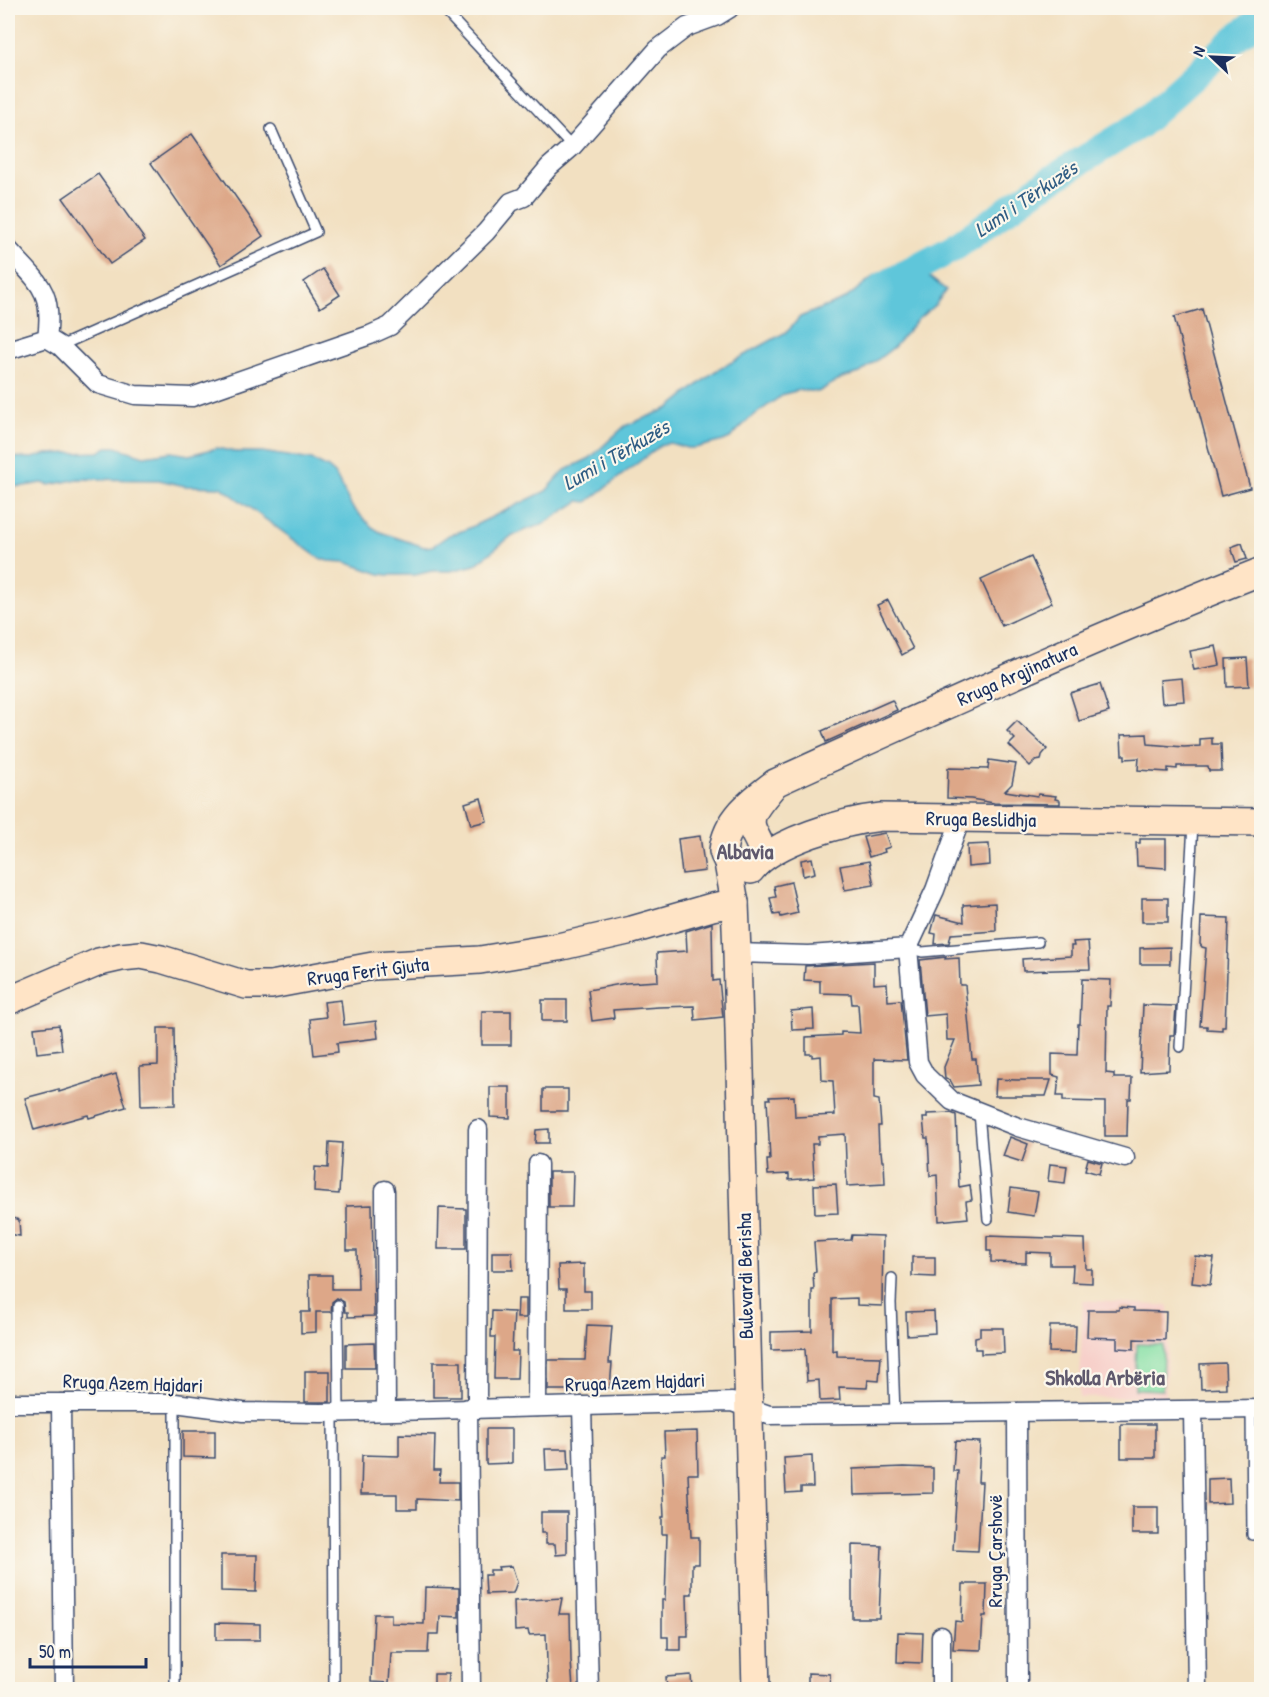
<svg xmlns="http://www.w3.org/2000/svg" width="1269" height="1697" font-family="'Patrick Hand',sans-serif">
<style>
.built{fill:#f7d0ca}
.green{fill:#86e0a6;stroke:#508882;stroke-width:1.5}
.water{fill:#5ec6da;stroke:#3c7a9c;stroke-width:1.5}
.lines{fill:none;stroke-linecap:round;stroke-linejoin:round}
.river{stroke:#5ec6da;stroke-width:28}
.building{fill:#dda788}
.lane-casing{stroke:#3b4a6d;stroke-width:12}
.street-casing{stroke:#3b4a6d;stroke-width:21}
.secondary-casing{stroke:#3b4a6d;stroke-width:30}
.lane{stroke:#fff;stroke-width:9}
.street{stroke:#fff;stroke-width:18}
.secondary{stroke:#ffe4c6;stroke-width:27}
.labels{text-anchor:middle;stroke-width:4.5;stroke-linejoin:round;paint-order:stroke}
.street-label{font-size:20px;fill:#1b2f5e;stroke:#fbf7ec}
.water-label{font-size:21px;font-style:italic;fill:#2f5c83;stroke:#fbf7ec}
.quarter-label{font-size:22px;font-weight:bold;fill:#5f596d;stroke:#fbf7ec}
</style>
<rect width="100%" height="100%" fill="#fbf7ec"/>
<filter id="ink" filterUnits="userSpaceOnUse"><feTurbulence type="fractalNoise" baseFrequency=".0167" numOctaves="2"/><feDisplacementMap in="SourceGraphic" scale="12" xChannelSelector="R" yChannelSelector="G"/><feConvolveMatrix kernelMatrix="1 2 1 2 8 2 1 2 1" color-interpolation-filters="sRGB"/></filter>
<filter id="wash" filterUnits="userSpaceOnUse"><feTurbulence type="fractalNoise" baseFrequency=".008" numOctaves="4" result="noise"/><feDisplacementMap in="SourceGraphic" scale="24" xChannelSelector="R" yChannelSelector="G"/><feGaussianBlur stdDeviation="1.35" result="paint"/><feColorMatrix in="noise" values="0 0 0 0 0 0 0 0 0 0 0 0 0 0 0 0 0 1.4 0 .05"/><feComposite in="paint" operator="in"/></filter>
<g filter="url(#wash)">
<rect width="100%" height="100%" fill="#f2e0c1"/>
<polygon class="built" points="1083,1300 1169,1306 1165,1396 1079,1398"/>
<polygon class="green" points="1137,1344 1163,1345 1162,1390 1135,1389"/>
<polygon class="water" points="906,259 946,290 936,304 917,320 894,347 860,373 842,378 818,392 800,390 784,394 749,419 730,438 723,441 695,448 687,448 670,443 661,445 587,502 579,501 542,525 525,530 509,538 475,565 451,571 432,571 415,575 389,575 380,574 345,562 328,561 319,558 221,487 185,486 159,480 78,479 50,485 42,483 24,486 8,487 8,457 33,458 46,454 99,452 107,447 116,447 144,456 171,452 189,455 217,448 235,452 262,452 312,460 328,468 335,474 352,507 372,527 380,532 424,547 433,546 449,535 465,530 546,491 565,470 590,458 625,426 669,408 714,372 788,331 800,317 845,299 874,276"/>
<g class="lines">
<polyline class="river" points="883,286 954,248 1039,187 1141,124 1239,35 1262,18"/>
</g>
<g id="blocks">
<g class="building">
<polygon points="192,134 263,236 221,265 151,163"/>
<polygon points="98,174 145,240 110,264 63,198"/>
<polygon points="323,269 340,295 320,308 304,282"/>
<polygon points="1202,309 1250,488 1221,496 1174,317"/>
<polygon points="1242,543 1247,559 1236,562 1231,547"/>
<polygon points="1031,557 1052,603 1002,626 981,580"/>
<polygon points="888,600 913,649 902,655 877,605"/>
<polygon points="1216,646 1220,665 1194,670 1190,651"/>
<polygon points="1247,658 1249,686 1227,687 1226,659"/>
<polygon points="1182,678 1184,701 1162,703 1160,680"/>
<polygon points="1100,684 1109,712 1079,721 1070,693"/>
<polygon points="892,700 897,710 826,742 822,731"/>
<polygon points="1017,721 1047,749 1042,755 1041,760 1035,761 1030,766 1009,745 1015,739 1007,731"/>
<polygon points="1147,734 1148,744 1184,747 1200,746 1200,739 1212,738 1212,744 1221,744 1222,771 1209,771 1208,766 1177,766 1177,769 1168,768 1168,772 1138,770 1139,758 1125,759 1125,755 1122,755 1121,735"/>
<polygon points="989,760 1016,764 1012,784 1005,791 1037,796 1038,794 1056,796 1055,799 1060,800 1060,804 994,803 971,799 947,798 948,768 988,769"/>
<polygon points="481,798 487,821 471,825 465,803"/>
<polygon points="885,833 890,847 884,849 885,852 869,857 863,837"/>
<polygon points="700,836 705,871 682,874 678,839"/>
<polygon points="1140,839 1166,839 1166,868 1137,866 1136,843 1140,843"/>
<polygon points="989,844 990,865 968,867 967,845"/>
<polygon points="812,858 815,873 803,876 801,860"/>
<polygon points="869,861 874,885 845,890 840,866"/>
<polygon points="791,882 798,913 781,917 780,914 774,915 770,898 776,897 774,886"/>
<rect x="1142" y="898" width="26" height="24"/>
<polygon points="995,903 996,931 951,934 949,943 935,944 936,934 931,933 936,915 964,922 963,905"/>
<polygon points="1201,917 1229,918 1225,1027 1222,1027 1222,1030 1207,1029 1207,1026 1200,1026 1206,948 1202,947 1200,944"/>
<polygon points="712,923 713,981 719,980 723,1017 695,1020 694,1006 659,1007 613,1010 614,1018 592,1021 588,990 626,983 658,981 657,953 687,951 686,931"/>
<polygon points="1088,941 1090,969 1023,971 1022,959 1071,956 1071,946 1074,946 1073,942"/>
<polygon points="1170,947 1170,964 1140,964 1140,948"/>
<polygon points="946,957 945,959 959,958 960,985 965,985 972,1059 976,1059 978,1085 954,1087 950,1080 945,1079 944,1067 955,1040 947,1040 946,1014 925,1016 920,960"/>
<polygon points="874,962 874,984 887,983 888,1001 901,1000 907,1060 874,1059 874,1099 879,1100 881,1126 878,1126 879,1151 881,1151 882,1161 884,1161 885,1184 847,1186 845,1134 818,1136 818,1144 812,1144 814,1178 789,1180 789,1174 768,1175 767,1160 770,1160 767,1099 770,1099 769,1097 794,1096 795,1117 835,1115 833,1081 822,1080 821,1056 812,1057 812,1054 806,1054 806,1037 841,1035 841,1032 860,1033 858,1004 852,1004 851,994 820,993 820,981 804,980 805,966"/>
<polygon points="1082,979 1111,980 1110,1006 1107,1006 1106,1073 1114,1074 1114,1078 1132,1078 1131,1099 1128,1099 1127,1136 1105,1136 1105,1102 1063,1101 1063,1096 1057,1096 1059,1077 1052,1075 1052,1054 1077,1055 1078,1024 1080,1024"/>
<polygon points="341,1000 344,1025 376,1021 378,1038 337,1043 338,1052 314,1055 310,1019 326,1017 324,1002"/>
<rect x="542" y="1000" width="25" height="21"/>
<polygon points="1143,1005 1176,1006 1174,1035 1170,1035 1169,1070 1140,1072"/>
<polygon points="813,1009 814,1029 792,1030 791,1011"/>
<rect x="482" y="1011" width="29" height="34"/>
<polygon points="59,1025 62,1050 37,1053 34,1028"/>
<polygon points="158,1028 174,1028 175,1105 141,1106 140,1066 158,1065"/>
<polygon points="116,1074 126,1107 89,1118 88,1115 34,1130 25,1098 59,1089 59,1092"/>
<polygon points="996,1079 1016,1080 1051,1080 1046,1096 995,1096"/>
<polygon points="490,1087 510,1087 510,1118 490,1117"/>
<rect x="543" y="1089" width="25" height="22"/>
<polygon points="951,1113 956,1115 959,1187 970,1185 972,1200 966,1201 968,1218 939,1221 937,1175 930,1176 928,1138 925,1138 923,1118 927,1118 927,1114"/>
<polygon points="549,1129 549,1143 535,1143 536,1130"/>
<polygon points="1010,1137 1028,1144 1022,1162 1003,1156"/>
<polygon points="329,1142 342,1143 339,1194 314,1192 315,1167 328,1168"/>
<polygon points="1088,1159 1102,1163 1099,1174 1085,1170"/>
<polygon points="1050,1164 1067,1166 1065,1183 1048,1181"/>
<polygon points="549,1172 573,1172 572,1207 549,1207"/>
<polygon points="836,1184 838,1213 815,1214 814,1185"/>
<polygon points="1011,1188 1038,1192 1034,1216 1008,1212"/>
<polygon points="372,1205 374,1316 348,1317 348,1312 345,1312 344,1302 337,1298 332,1302 331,1312 316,1312 316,1332 301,1333 301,1312 310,1312 309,1275 332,1275 332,1289 358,1289 357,1250 347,1250 347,1206"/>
<polygon points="439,1208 466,1209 466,1249 438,1249"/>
<polygon points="8,1216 19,1220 20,1236 8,1234"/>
<polygon points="852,1235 883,1236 882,1306 857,1305 857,1298 832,1299 832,1351 837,1350 837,1356 881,1357 879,1381 868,1380 867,1388 839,1387 840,1400 820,1401 819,1380 807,1381 805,1349 771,1350 771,1332 812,1331 812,1290 814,1290 813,1273 816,1272 814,1242 851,1240"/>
<polygon points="987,1236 1085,1239 1086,1269 1092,1269 1092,1283 1072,1282 1073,1265 1050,1265 1050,1253 1026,1252 1026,1263 991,1262 991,1251 987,1251"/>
<polygon points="492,1252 512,1252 513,1270 492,1270"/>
<polygon points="1195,1256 1214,1258 1210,1285 1192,1283"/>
<polygon points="912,1257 935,1257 935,1277 912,1276"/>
<polygon points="584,1264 584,1291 591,1291 591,1309 566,1309 566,1289 559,1289 558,1265"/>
<polygon points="518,1299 526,1299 526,1318 517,1318"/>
<polygon points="1119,1307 1134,1308 1134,1311 1166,1312 1165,1340 1134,1339 1134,1349 1117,1348 1117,1338 1087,1337 1088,1310 1119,1310"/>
<polygon points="492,1311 514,1312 512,1351 518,1351 517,1379 494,1379 495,1337 491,1337"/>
<polygon points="934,1311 935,1333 907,1335 906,1312"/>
<polygon points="587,1325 612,1326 609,1363 612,1363 610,1388 572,1385 572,1390 548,1390 548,1360 585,1360"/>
<polygon points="1050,1326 1076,1326 1075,1353 1049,1352"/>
<polygon points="980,1328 1003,1328 1004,1353 981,1354 981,1349 975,1349 975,1337 980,1336"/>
<polygon points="374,1343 375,1368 346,1368 346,1344"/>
<rect x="433" y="1362" width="28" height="35"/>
<polygon points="1225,1363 1226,1388 1201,1389 1200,1364"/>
<rect x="305" y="1371" width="25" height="31"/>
<rect x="1121" y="1424" width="34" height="34"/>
<polygon points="486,1429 512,1429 512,1463 486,1464"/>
<polygon points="183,1431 215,1431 215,1458 183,1457"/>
<polygon points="697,1431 698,1474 688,1474 691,1537 699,1537 699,1564 692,1564 692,1594 687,1594 688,1636 681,1636 681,1650 668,1650 668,1637 662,1637 662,1600 665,1600 667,1534 662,1534 662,1517 664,1517 661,1456 665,1456 664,1432"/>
<polygon points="399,1434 435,1435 434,1470 440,1470 439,1482 458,1482 458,1501 417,1499 417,1509 397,1509 397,1494 361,1494 362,1455 399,1456"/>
<polygon points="955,1441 980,1442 978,1482 982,1482 978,1551 953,1550 958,1471 953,1471"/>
<polygon points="545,1449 568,1449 569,1470 546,1471"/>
<polygon points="812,1456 813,1487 801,1487 801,1492 786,1493 784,1458"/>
<polygon points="904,1467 933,1468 933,1493 854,1495 853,1469"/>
<polygon points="1229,1478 1230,1503 1208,1504 1208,1479"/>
<rect x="1132" y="1507" width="26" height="27"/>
<polygon points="541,1512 567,1512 567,1554 556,1555 555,1544 546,1544 546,1533 541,1533"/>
<polygon points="852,1545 882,1546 879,1618 852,1618"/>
<polygon points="221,1555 257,1555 256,1592 221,1591"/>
<polygon points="512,1566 517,1582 513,1593 486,1594 485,1575 490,1575 490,1570 499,1570 498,1567"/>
<polygon points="963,1584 987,1584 986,1616 983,1616 981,1650 953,1649 955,1621 962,1622"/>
<polygon points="425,1587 459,1588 459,1617 440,1616 439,1634 429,1634 428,1653 391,1653 389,1683 371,1682 374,1614 391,1614 391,1623 424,1624"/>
<polygon points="562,1598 559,1614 570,1614 571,1661 573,1689 548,1689 546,1634 529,1635 528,1630 515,1631 514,1601"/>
<polygon points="216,1623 260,1624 260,1640 216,1640"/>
<polygon points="898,1632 923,1633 922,1663 897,1662"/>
<polygon points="808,1673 830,1674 829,1689 808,1689"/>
<polygon points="434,1674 448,1674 447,1689 434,1689"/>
<polygon points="691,1675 692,1689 667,1689 666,1677"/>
</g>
</g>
</g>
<g filter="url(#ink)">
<use href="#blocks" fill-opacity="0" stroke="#3b4a6d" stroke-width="1.5"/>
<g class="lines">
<g class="lane-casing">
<g id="lane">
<polyline points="442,8 572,147"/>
<polyline points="60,346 316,232 271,129"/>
<polyline points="908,948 922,952 1038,942"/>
<polyline points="1180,1047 1193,824"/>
<polyline points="979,1112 988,1219"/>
<polyline points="892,1278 891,1303 895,1413"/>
<polyline points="338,1305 339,1412"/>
<polyline points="1251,1409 1252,1535"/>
<polyline points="333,1413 334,1690"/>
<polyline points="175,1690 175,1403"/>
</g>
</g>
<g class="street-casing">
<g id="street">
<path d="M8 249C37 282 54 289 47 338L8 350"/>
<polyline points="47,338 60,346 98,384 135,395 192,397 370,335 390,326 486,232 511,202 524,197 549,167 572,147 658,49 687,27 717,16 730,8"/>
<polyline points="908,948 918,1062 925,1075 952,1101 1018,1127 1125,1158"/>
<polyline points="737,953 809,955 908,948 935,890 961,818"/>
<polyline points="385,1190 386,1411"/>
<polyline points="8,1403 175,1403 243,1412 321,1413 732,1402 769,1415 1262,1409"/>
<polyline points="61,1403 64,1690"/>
<polyline points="582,1406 589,1690"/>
<polyline points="537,1407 538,1164"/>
<polyline points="468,1408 471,1690"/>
<polyline points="477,1409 478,1129"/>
<polyline points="1193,1410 1197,1690"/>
<polyline points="1017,1412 1018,1690"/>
<polyline points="941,1636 941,1690"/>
</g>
</g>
<g class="secondary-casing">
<g id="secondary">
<path d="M775 783C768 793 758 802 753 813 746 831 762 838 761 853 758 876 728 873 723 851 726 820 752 800 775 783 936 710 1097 636 1262 571"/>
<polyline points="728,863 735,903 737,953 756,1690"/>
<path d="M751 870C773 841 845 821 881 817L1262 822"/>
<polyline points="8,1001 99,962 121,957 141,955 161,959 246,985 271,985 373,966 480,960 558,947 632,930 712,907 735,903"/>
</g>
</g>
<use href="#lane" class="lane"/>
<use href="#street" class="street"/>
<use href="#secondary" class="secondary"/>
</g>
</g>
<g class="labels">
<g class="street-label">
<text transform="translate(1017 674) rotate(-24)" y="7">Rruga Argjinatura</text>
<text transform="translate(981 819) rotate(1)" y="7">Rruga Beslidhja</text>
<text transform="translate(368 971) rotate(-7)" y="7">Rruga Ferit Gjuta</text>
<text transform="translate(745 1276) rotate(-91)" y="7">Bulevardi Berisha</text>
<text transform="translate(635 1382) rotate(-2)" y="7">Rruga Azem Hajdari</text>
<text transform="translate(133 1383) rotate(2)" y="7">Rruga Azem Hajdari</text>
<text transform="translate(995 1551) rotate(-90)" y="7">Rruga Çarshovë</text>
</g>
<g class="water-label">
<text transform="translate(1026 199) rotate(-34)" y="7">Lumi i Tërkuzës</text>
<text transform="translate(616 455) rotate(-30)" y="7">Lumi i Tërkuzës</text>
</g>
<g class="quarter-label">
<text x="745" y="859">Albavia</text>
<text x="1105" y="1385">Shkolla Arbëria</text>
</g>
</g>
<rect width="1269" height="1697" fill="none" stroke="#fbf7ec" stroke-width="30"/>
<g transform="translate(1212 57) rotate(293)" stroke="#fbf7ec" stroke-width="4.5" paint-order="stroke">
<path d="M0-4.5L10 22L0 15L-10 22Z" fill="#1b2f5e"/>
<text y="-9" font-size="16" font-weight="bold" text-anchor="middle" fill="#1b2f5e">N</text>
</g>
<path d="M30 1658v9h116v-9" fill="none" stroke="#1b2f5e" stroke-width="3"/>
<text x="39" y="1658" font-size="18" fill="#1b2f5e" stroke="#fbf7ec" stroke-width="4.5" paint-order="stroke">50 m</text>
</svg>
